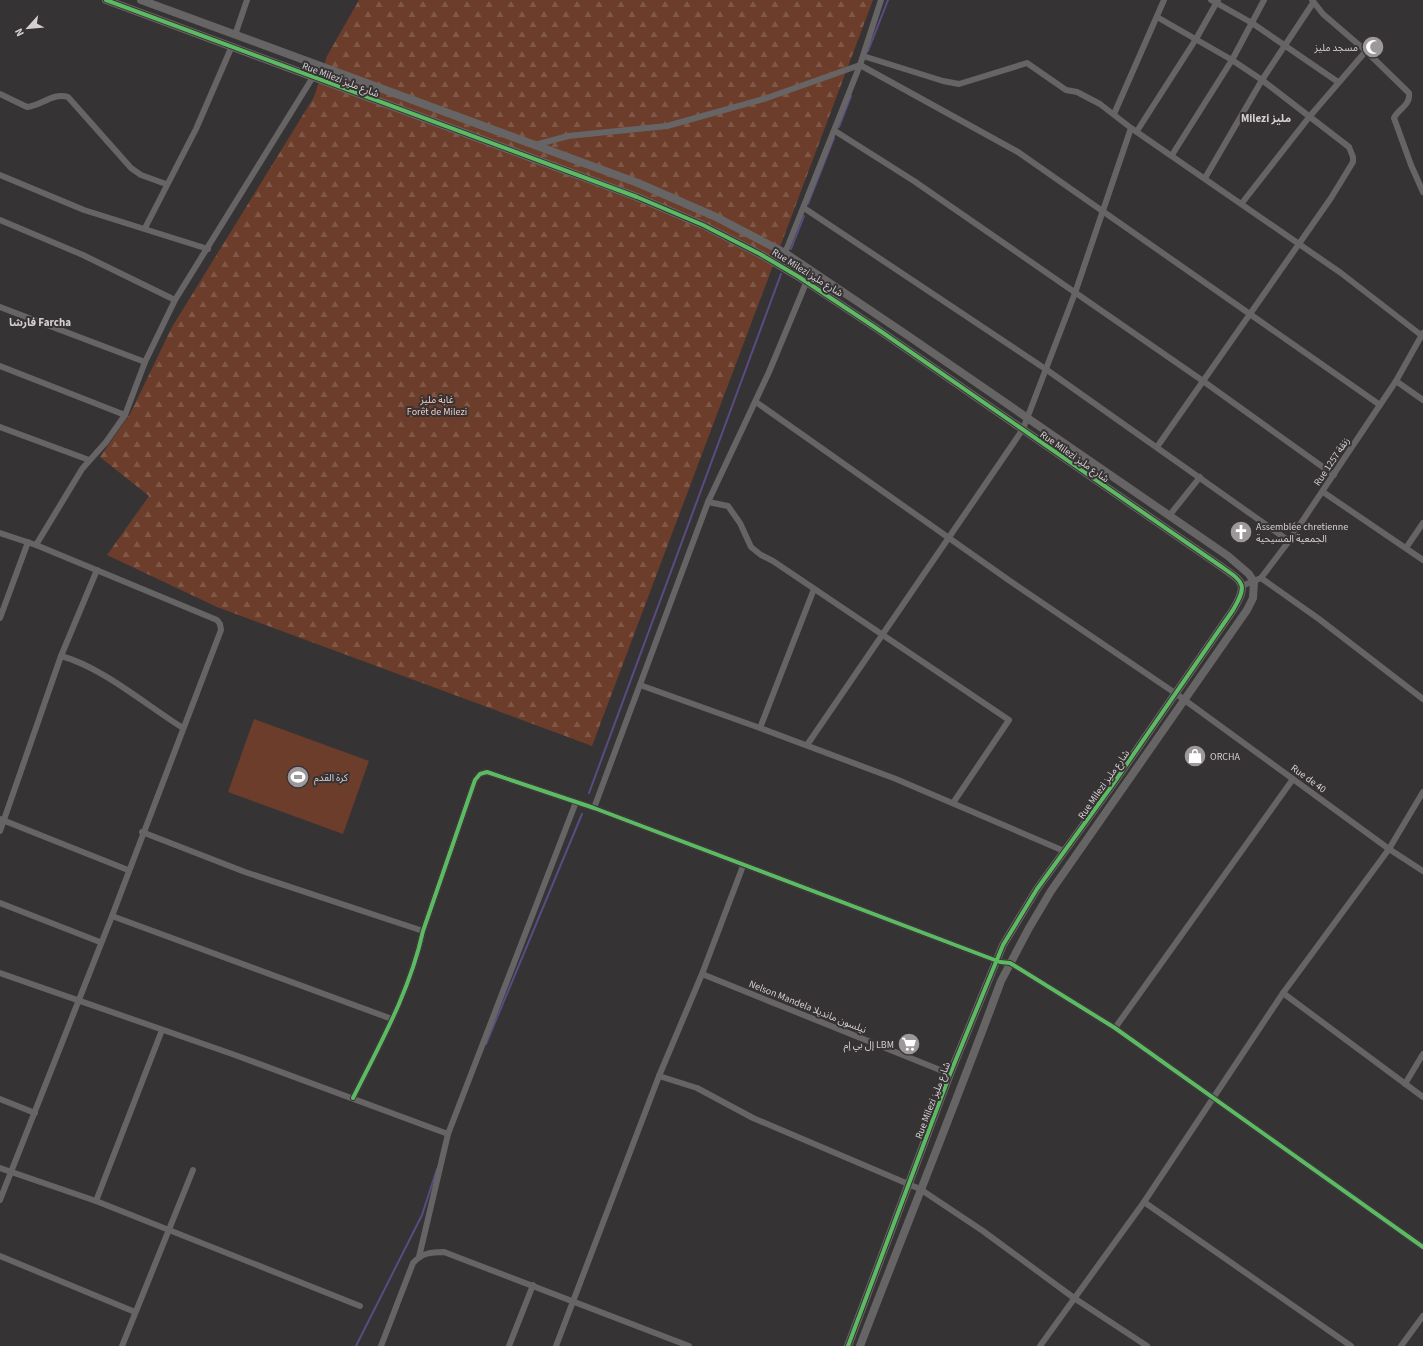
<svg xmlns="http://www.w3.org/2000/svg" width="1423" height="1346" font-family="'Source Sans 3','Noto Sans Arabic',sans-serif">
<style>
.grass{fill:#6c3d2a}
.forest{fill:url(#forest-firs)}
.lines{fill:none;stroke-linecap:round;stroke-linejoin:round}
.stream{stroke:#594c84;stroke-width:2}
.minor{stroke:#666465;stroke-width:6}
.tertiary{stroke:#666465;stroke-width:8}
.cycleway-casing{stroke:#373234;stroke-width:6}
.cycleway{stroke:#5cba63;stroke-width:4}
.labels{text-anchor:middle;stroke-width:4;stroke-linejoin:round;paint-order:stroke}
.poi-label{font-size:10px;fill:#d4d0d2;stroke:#373234;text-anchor:start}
.street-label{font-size:10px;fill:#d4d0d2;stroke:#373234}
.park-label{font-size:10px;fill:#f4ccbc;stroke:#373234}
.neighbourhood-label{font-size:11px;font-weight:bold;fill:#d4d0d2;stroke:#373234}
</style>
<defs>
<pattern id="forest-firs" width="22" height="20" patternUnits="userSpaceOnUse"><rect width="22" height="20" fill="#6c3d2a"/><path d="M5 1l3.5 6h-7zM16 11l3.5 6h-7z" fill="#805848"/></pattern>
</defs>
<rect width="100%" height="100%" fill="#363334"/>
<polygon class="grass" points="254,719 369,761 343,834 228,792"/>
<polygon class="forest" points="359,0 873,0 592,746 217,607 107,555 149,496 100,457 130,414 172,327 314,97 327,56"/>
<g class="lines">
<g class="stream">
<polyline points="868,51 888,0"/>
<polyline points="839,127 851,96"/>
<polyline points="808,204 834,138"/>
<polyline points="791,249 804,216"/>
<polyline points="589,793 781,274"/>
<polyline points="486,1044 582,814"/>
<polyline points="356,1346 422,1215 437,1169"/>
</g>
<g class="minor">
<polyline points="1211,0 1252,23 1338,82"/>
<path d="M1312 0 1323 14 1366 51 1409 93C1411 105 1398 109 1394 118L1411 165 1423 192"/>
<polyline points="235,35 247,0"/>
<polyline points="863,56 943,81 959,84 1027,63 1066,90 1077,92 1100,104 1131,128 1341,273 1421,335"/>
<path d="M0 94 27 107C41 106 53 92 68 97L131 168 141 175 166 184"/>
<polyline points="1114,114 1164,0"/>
<polyline points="835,131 914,181 1203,381 1334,475"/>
<polyline points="1137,131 1196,39 1218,0"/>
<polyline points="535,145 568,136 667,126 764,99 860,65 1018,152 1380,405"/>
<polyline points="1172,155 1232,60 1264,0"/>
<polyline points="0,175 84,210 208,249"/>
<polyline points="1205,178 1262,80 1313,3"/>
<polyline points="1242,203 1310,116 1366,51"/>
<polyline points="804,208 1047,370 1289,541"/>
<polyline points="0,220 83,255 175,300"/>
<polyline points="145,228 196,129 232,46"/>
<polyline points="785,253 860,65 881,0"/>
<polyline points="0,307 145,362"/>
<polyline points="0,366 125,415"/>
<polyline points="1396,381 1423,400"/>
<polyline points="756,402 1010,581 1175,693 1389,849 1423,871"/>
<polyline points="0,427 89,460"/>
<polyline points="1157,447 1331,198 1353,162 1353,157 1349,147 1262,80 1232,60 1157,17"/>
<polyline points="1323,492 1423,560"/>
<polyline points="708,502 728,506 740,523 751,547 761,555 773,561 1009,720 953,803"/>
<polyline points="1169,516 1200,477"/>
<polyline points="0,533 36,545 217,620 220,624 221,630 112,916 0,1200"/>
<polyline points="36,545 82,469 106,442 125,415 145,362 175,300 313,77"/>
<polyline points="1406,548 1423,523"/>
<polyline points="1261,578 1319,619 1423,699"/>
<polyline points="1242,586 1261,578 1289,541 1396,381 1423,333"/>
<polyline points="0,618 28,542"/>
<path d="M61 656C102 667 146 705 183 728"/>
<polyline points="640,685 760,728 896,779 1064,851"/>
<polyline points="760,728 814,589"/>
<polyline points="807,745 1023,429 1075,293 1131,128"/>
<polyline points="594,808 708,502 769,372 811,271"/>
<polyline points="0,819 128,870"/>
<polyline points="0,831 61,656 97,570"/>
<polyline points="142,832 245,872 423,931"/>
<polyline points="0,903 100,942"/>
<polyline points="112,916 392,1019"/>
<polyline points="0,973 235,1055 448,1134"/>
<polyline points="702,974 950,1074"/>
<polyline points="1283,993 1423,1097"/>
<polyline points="1115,1028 1293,779"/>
<polyline points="659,1076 697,1088 753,1118 920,1189 983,1231 1074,1298 1147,1346"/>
<polyline points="1405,1084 1423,1054"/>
<path d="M353 1098C380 1044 410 991 423 931L475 780 480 774 487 772 594 808 1000 962 1010 963 1115 1028 1423 1247"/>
<polyline points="0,1099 35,1113"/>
<polyline points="0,1168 96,1201 360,1306"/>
<polyline points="96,1201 162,1030"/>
<polyline points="1144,1202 1351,1346"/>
<polyline points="0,1256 135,1312"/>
<polyline points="419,1257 448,1134 576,802"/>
<polyline points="122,1346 193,1170"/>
<path d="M381 1346 413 1263C422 1253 431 1252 444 1252L689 1346"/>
<polyline points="509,1346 533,1285"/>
<polyline points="556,1346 659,1076 702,974 743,866"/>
<polyline points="1040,1346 1144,1202 1283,993 1389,849 1423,792"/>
<polyline points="1401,1346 1423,1316"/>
</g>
<g class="tertiary">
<path d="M106 0 637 197 703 225 760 254 799 277 876 328 1219 565C1243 582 1249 583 1233 610L1111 787 1037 889 1003 945 950 1074 848 1346"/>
<path d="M141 0 638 183 716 217 785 253 907 335 1228 556 1249 574 1254 582 1253 598 1247 610 1051 891 1029 928 1001 981C956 1103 907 1224 860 1346"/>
</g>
<g class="cycleway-casing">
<g id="cycleway">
<path d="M106 0 637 197 703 225 760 254 799 277 876 328 1219 565C1243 582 1249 583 1233 610L1111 787 1037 889 1003 945 950 1074 848 1346"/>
<path d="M353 1098C380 1044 410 991 423 931L475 780 480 774 487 772 594 808 1000 962 1010 963 1115 1028 1423 1247"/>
</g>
</g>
<use href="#cycleway" class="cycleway"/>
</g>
<defs>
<g id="mosque-disc" transform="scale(1.15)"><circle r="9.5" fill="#9d999b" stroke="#373234"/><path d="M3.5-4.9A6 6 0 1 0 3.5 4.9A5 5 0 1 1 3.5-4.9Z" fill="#fff"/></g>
<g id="church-disc" transform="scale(1.15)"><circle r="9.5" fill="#9d999b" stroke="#373234"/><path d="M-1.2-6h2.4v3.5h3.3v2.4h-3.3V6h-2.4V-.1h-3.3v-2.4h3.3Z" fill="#fff"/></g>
<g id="shop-disc" transform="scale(1.15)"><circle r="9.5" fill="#9d999b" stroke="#373234"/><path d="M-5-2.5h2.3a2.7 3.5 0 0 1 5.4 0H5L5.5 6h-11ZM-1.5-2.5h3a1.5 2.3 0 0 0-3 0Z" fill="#fff"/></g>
<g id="stadium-disc" transform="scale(1.15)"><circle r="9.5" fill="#9d999b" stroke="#373234"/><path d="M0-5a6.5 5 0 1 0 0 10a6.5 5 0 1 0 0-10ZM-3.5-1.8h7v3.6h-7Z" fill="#fff"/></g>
<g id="supermarket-disc" transform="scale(1.15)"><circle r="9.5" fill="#9d999b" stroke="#373234"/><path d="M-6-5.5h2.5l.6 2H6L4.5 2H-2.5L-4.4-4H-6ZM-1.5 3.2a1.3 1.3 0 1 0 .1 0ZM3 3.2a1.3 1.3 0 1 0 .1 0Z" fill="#fff"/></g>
</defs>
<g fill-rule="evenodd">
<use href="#mosque-disc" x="1373" y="47"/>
<use href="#church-disc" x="1241" y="532"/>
<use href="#shop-disc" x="1195" y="756"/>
<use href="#stadium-disc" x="298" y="777"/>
<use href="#supermarket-disc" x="909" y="1044"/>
</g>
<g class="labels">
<g class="poi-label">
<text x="1358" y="51" text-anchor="end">مسجد مليز</text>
<text x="1256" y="530">Assemblée chretienne<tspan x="1256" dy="12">الجمعية المسيحية</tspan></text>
<text x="1210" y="760">ORCHA</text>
<text x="314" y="781">كرة القدم</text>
<text x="894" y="1048" text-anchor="end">إل بي إم LBM</text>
</g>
<g class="street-label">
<text transform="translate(341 79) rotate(21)" y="4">Rue Milezi شارع مليز</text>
<text transform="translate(808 272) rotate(32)" y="4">Rue Milezi شارع مليز</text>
<text transform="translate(1075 456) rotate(35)" y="4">Rue Milezi شارع مليز</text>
<text transform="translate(1331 461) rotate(-56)" y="4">Rue 1257 زنقة</text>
<text transform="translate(1309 778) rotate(36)" y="4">Rue de 40</text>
<text transform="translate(1103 784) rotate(-55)" y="4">Rue Milezi شارع مليز</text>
<text transform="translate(808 1006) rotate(22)" y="4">Nelson Mandela نيلسون مانديلا</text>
<text transform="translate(932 1100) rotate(-69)" y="4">Rue Milezi شارع مليز</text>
</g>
<g class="park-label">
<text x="437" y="403">غابة مليز<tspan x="437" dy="12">Forêt de Milezi</tspan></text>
</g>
<g class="neighbourhood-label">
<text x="1266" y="122">Milezi مليز</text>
<text x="40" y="326">فارشا Farcha</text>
</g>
</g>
<g transform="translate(28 28) rotate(243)" stroke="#373234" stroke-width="3" paint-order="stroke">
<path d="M0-3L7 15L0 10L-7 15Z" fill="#d4d0d2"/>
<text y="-6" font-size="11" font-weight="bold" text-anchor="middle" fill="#d4d0d2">N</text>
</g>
</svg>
